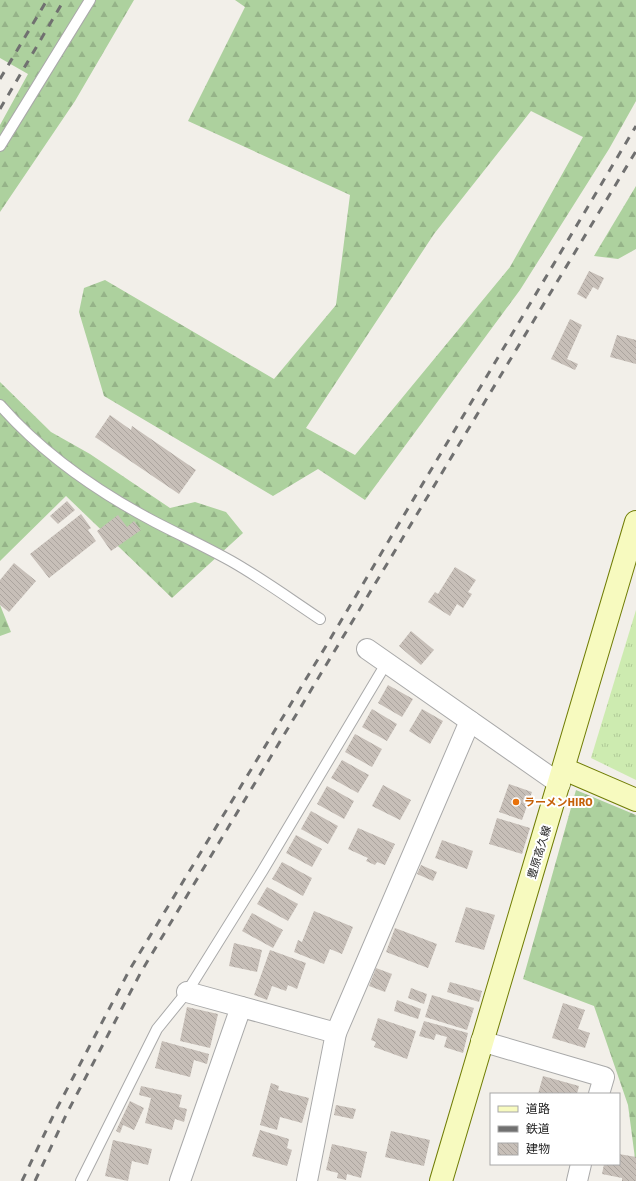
<svg xmlns="http://www.w3.org/2000/svg" width="636" height="1181" font-family="Signika,'Noto Sans JP',sans-serif">
<style>
.grass{fill:url(#grass-tufts)}
.forest{fill:url(#forest-firs);fill-rule:evenodd}
.building{fill:url(#building-back-hatch)}
.lines{fill:none;stroke-linecap:round;stroke-linejoin:round}
.lane-casing{stroke:#a9a9a9;stroke-width:12}
.street-casing{stroke:#a9a9a9;stroke-width:22}
.secondary-casing{stroke:#707d05;stroke-width:24}
.lane{stroke:#fff;stroke-width:10}
.street{stroke:#fff;stroke-width:20}
.secondary{stroke:#f7fabf;stroke-width:22}
.rail{stroke:#707070;stroke-width:3;stroke-dasharray:8 8;stroke-linecap:butt}
.food-dot{fill:#e8710a;stroke:#fff;stroke-width:1.5}
.labels{text-anchor:middle;stroke-width:4;stroke-linejoin:round;paint-order:stroke}
.food-label{font-size:11px;font-weight:bold;fill:#c56008;stroke:#fff;text-anchor:start}
.street-label{font-size:11px;fill:#222;stroke:#fff}
</style>
<defs>
<pattern id="grass-tufts" width="24" height="20" patternUnits="userSpaceOnUse"><rect width="24" height="20" fill="#cdebb0"/><path d="M3 7l-1-3M5 7V3M7 7l1-3M15 17l-1-3M17 17v-4M19 17l1-3" fill="none" stroke="#b0c997"/></pattern>
<pattern id="forest-firs" width="22" height="20" patternUnits="userSpaceOnUse"><rect width="22" height="20" fill="#add19e"/><path d="M5 1l3.5 6h-7zM16 11l3.5 6h-7z" fill="#95b388"/></pattern>
<pattern id="building-back-hatch" width="6" height="6" patternUnits="userSpaceOnUse"><rect width="6" height="6" fill="#c7bfb8"/><path d="M-1 5l2 2M0 0l6 6M5-1l2 2" fill="none" stroke="#aba49e"/></pattern>
</defs>
<rect width="100%" height="100%" fill="#f2efe9"/>
<polygon class="grass" points="636,610 636,780 591,758"/>
<g class="forest">
<polygon points="0,0 134,0 75,101 0,212 0,125 28,74 0,58"/>
<path d="M235 0H636V101L609 149 520 290 365 500 318 469 273 496 104 396 79 312 84 288 105 280 274 379 336 305 350 195 188 121 245 7ZM531 111 583 137 510 267 355 455 306 428 434 234Z"/>
<polygon points="636,186 636,249 618,259 594,256"/>
<polygon points="0,382 51,432 90,454 170,508 195,502 226,512 243,533 172,598 66,496 0,561"/>
<polygon points="0,605 11,632 0,636"/>
<polygon points="576,790 636,815 636,1166 628,1105 594,1006 523,979"/>
</g>
<g class="building">
<polygon points="589,271 604,278 598,290 593,287 586,299 577,294"/>
<polygon points="570,319 582,325 567,359 578,364 575,370 551,359"/>
<polygon points="617,335 636,340 636,364 610,357"/>
<polygon points="110,415 131,430 132,426 196,470 179,494 95,437"/>
<polygon points="67,501 75,510 58,524 50,516"/>
<polygon points="81,514 91,528 88,530 96,541 49,578 30,554"/>
<polygon points="118,515 127,527 134,521 141,530 111,551 97,531"/>
<polygon points="14,563 36,581 9,612 0,605 0,580"/>
<polygon points="455,567 476,580 468,592 472,594 463,608 457,604 450,616 428,602 435,592 438,594"/>
<polygon points="411,631 434,650 421,665 399,646"/>
<polygon points="388,685 413,699 402,717 378,703"/>
<polygon points="372,709 397,724 387,741 362,727"/>
<polygon points="422,709 443,721 430,744 409,731"/>
<polygon points="355,734 382,749 372,767 345,752"/>
<polygon points="342,760 369,775 358,793 331,778"/>
<polygon points="509,784 532,792 522,820 499,812"/>
<polygon points="383,785 411,800 400,820 372,806"/>
<polygon points="327,786 354,801 344,819 317,804"/>
<polygon points="311,811 338,826 328,844 301,829"/>
<polygon points="497,818 530,828 522,854 489,844"/>
<polygon points="358,828 395,844 385,865 377,862 375,865 366,861 368,858 348,849"/>
<polygon points="296,835 322,849 312,867 286,853"/>
<polygon points="442,840 473,851 467,869 435,858"/>
<polygon points="282,862 312,878 303,896 272,879"/>
<polygon points="421,865 437,872 433,881 417,874"/>
<polygon points="267,887 298,904 288,921 257,904"/>
<polygon points="466,907 495,915 484,950 455,942"/>
<polygon points="314,911 353,927 342,954 330,949 324,964 294,952 298,940 302,942"/>
<polygon points="252,913 283,930 273,948 242,931"/>
<polygon points="395,928 437,944 428,968 386,952"/>
<polygon points="234,943 262,950 257,972 229,966"/>
<polygon points="270,950 306,963 297,989 288,985 286,991 272,986 267,1000 254,995"/>
<polygon points="376,968 392,974 385,992 369,986"/>
<polygon points="450,982 482,991 479,1002 447,992"/>
<polygon points="411,988 427,994 424,1004 408,998"/>
<polygon points="432,995 474,1008 467,1030 425,1017"/>
<polygon points="397,1000 421,1009 418,1019 394,1011"/>
<polygon points="563,1003 585,1010 578,1029 590,1033 585,1048 552,1038"/>
<polygon points="187,1007 218,1014 210,1048 180,1041"/>
<polygon points="378,1018 416,1031 407,1059 374,1047 376,1042 371,1040"/>
<polygon points="424,1021 468,1033 463,1053 444,1047 447,1037 436,1034 434,1040 419,1036"/>
<polygon points="162,1041 209,1054 207,1064 194,1060 190,1077 155,1068"/>
<polygon points="543,1076 579,1086 577,1094 538,1094"/>
<polygon points="271,1083 279,1086 278,1090 309,1098 302,1123 280,1117 277,1130 260,1125"/>
<polygon points="141,1086 182,1095 179,1107 187,1109 184,1122 175,1119 172,1130 145,1123 151,1098 139,1095"/>
<polygon points="130,1101 144,1108 134,1130 123,1125 120,1133 116,1131"/>
<polygon points="336,1105 356,1109 353,1119 334,1115"/>
<polygon points="260,1130 289,1139 287,1148 292,1150 287,1166 252,1156"/>
<polygon points="391,1131 430,1140 424,1166 385,1157"/>
<polygon points="113,1140 152,1149 148,1165 132,1161 128,1181 105,1176"/>
<polygon points="332,1144 367,1152 361,1178 347,1174 346,1180 337,1178 338,1173 326,1170"/>
<polygon points="619,1154 636,1157 636,1181 622,1181 622,1178 602,1174 604,1164 619,1164"/>
</g>
<g class="lines">
<g class="lane-casing">
<g id="lane">
<polyline points="0,146 90,0"/>
<path d="M0 405C43 454 98 492 155 522 180 535 206 547 231 561 261 578 290 599 320 619"/>
<polyline points="81,1181 157,1029 187,992 263,870 387,662"/>
</g>
</g>
<g class="street-casing">
<g id="street">
<polyline points="367,649 560,784"/>
<polyline points="187,992 336,1033"/>
<polyline points="481,1041 604,1077 599,1094"/>
<polyline points="180,1181 241,1007"/>
<polyline points="307,1181 336,1033 470,721"/>
<polyline points="577,1181 581,1164"/>
</g>
</g>
<g class="secondary-casing">
<g id="secondary">
<polyline points="564,769 636,800"/>
<path d="M441 1181C504 961 573 742 636 522"/>
</g>
</g>
<use href="#lane" class="lane"/>
<use href="#street" class="street"/>
<use href="#secondary" class="secondary"/>
<g class="rail">
<polyline points="0,79 47,0"/>
<polyline points="0,109 64,0"/>
<polyline points="22,1181 55,1112 130,969 326,646 636,126"/>
<polyline points="35,1181 67,1113 141,972 636,151"/>
</g>
</g>
<circle class="food-dot" cx="516" cy="802" r="4"/>
<g class="labels">
<g class="food-label">
<text x="524" y="806">ラーメンHIRO</text>
</g>
<g class="street-label">
<text transform="translate(539 852) rotate(-73)" y="4">豊原高久線</text>
</g>
</g>
<rect x="490" y="1093" width="130" height="72" fill="#ffffff" stroke="#a7a7a7"/>
<rect x="498" y="1106" width="20" height="6" fill="#f7fabf" stroke="#a7a7a7"/>
<text x="526" y="1113" font-size="12" fill="#222222">道路</text>
<rect x="498" y="1126" width="20" height="6" fill="#707070" stroke="#a7a7a7"/>
<text x="526" y="1133" font-size="12" fill="#222222">鉄道</text>
<rect x="498" y="1143" width="20" height="12" fill="url(#building-back-hatch)" stroke="#a7a7a7"/>
<text x="526" y="1153" font-size="12" fill="#222222">建物</text>
</svg>
